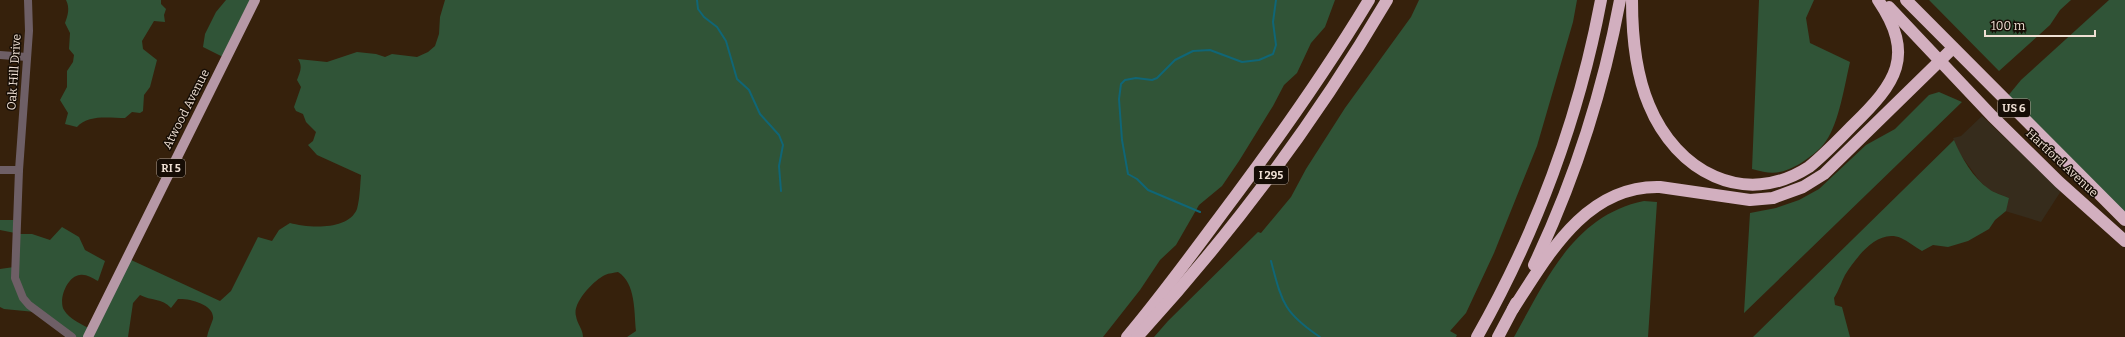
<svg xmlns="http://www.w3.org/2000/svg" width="2125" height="337" font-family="Bitter,serif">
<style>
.commercial{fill:#362c1c}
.green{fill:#305437}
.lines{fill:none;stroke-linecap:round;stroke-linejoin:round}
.stream{stroke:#106676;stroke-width:2}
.minor{stroke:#6e5f66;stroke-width:8}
.major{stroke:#b698a6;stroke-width:10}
.highway{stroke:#d2afbf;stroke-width:12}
.labels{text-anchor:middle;stroke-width:3;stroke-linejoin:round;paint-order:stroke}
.shield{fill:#160d05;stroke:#aea196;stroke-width:1}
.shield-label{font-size:11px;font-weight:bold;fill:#efe0d4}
.street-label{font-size:12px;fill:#efe0d4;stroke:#160d05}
</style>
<rect width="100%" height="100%" fill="#36210c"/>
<polygon class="commercial" points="1982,116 2061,191 2041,222 2005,211 2009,198 1989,190 1979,180 1960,154 1953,138 1961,136"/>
<g class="green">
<path d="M66 0H161V4L166 9 164 15 165 22 154 21 142 41 143 49 157 60 150 87 144 95 143 111 140 113 132 112 125 118C110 118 88 114 77 127L65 124 68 113 60 100 67 87V71L73 62 74 55 69 49 70 33 65 23C68 15 70 8 66 0Z"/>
<polygon points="226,0 254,0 225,58 203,47 205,34 216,12"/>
<path d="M445 0H1335L1325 27 1311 43 1297 73 1284 85 1273 106 1239 161 1222 186 1199 205 1176 245 1160 260 1140 290 1103 337H627L636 331C634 312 636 283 618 272 614 273 609 273 605 275 594 280 572 303 576 316 577 324 583 329 583 337H207C208 331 211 325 213 319 215 304 188 298 178 299L171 308C162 298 151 301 140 295L133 303 128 337H71L35 312 4 309 0 307V269L14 267 15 233 0 230V220H16V234H32L50 240 62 227 79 237 85 250 105 261 98 281C92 278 86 274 80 275 67 276 58 300 64 310 69 319 83 325 92 330L129 259 220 301 231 291 258 237 272 241 279 230 290 223C308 228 348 231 357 209 360 198 360 186 361 175L317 155 308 145 313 141 316 132 306 122 303 114 296 111 294 107 301 87 297 80C300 72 303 67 298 59L327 62 357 52 376 54 385 57 392 54 417 57 428 52 435 46 439 34 440 17Z"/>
<polygon points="1419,0 1577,0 1573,22 1537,146 1494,253 1466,313 1450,331 1457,335 1456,337 1154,337 1168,321 1258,232 1261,233 1291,197 1306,169 1345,108 1411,17"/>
<path d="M1759 0H1814L1806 18 1810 43 1850 62C1845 83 1839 123 1826 141 1820 150 1810 157 1801 163 1782 174 1773 175 1752 169Z"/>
<polygon points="1929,0 2071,0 2060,10 2050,25 1999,71"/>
<polygon points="2109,0 2125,0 2125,224 2007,97 2021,80"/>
<polygon points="1939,92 1962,102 1744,313 1750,213 1776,208 1799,200 1819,189 1866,145 1895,129 1929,95"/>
<path d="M1954 140C1961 157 1973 178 1989 189 1994 193 2003 195 2009 198L2006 211 1995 220 1989 229 1968 241 1948 247 1933 245 1922 251C1915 247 1908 241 1901 238 1877 228 1856 258 1845 275 1841 283 1839 290 1834 298L1835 305 1842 307 1850 337H1753Z"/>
<path d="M1644 201 1657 202 1648 337H1514C1546 280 1574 215 1644 201Z"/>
</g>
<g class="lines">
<g class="stream">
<polyline points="697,0 698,9 704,17 717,27 726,41 737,79 749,90 760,114 779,135 783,145 779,166 781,191"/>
<polyline points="1200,212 1148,190 1137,179 1128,174 1122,140 1119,99 1121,84 1125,80 1136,78 1152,80 1157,78 1175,60 1193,51 1210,50 1242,62 1259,60 1273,54 1276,45 1273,22 1276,0"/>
<path d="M1271 261C1282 302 1283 312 1320 337"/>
</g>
<g class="minor">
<polyline points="28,0 29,31 19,170 15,278 23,298 29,305 72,337"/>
<polyline points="0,55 27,57"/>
<polyline points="0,170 19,170"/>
</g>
<polyline class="major" points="88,337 255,0"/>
<g class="highway">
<path d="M1632 0C1632 35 1635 72 1649 105 1676 171 1744 209 1809 167 1825 154 1839 139 1853 125 1896 83 1916 56 1878 0"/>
<polyline points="1906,0 2125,220"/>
<polyline points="1889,7 1992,116 2059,182 2125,241"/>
<path d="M1534 265C1574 181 1603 91 1620 0"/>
<path d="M1513 309C1548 255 1586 185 1660 187L1750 200 1773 198 1803 187 1824 174 1953 48"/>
<path d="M1127 337C1165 292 1200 243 1236 195 1283 132 1328 68 1369 0"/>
<path d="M1137 337C1232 233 1316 121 1387 0"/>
<path d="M1477 337C1536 233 1579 117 1601 0"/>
<polyline points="1498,337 1516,303"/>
</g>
</g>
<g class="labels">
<g class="shield">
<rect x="1998" y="99" width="32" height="18" rx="3"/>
<rect x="157" y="159" width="28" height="18" rx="3"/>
<rect x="1254" y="166" width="34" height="18" rx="3"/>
</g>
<g class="shield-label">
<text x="2014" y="112">US 6</text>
<text x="171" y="172">RI 5</text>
<text x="1271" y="179">I 295</text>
</g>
<g class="street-label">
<text transform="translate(14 72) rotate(-86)" y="4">Oak Hill Drive</text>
<text transform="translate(186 109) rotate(-63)" y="4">Atwood Avenue</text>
<text transform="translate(2062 163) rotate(43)" y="4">Hartford Avenue</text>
</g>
</g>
<path d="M1985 30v6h110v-6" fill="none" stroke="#efe0d4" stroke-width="2"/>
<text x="1991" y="30" font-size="12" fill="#efe0d4" stroke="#160d05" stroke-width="3" paint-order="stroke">100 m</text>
</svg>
